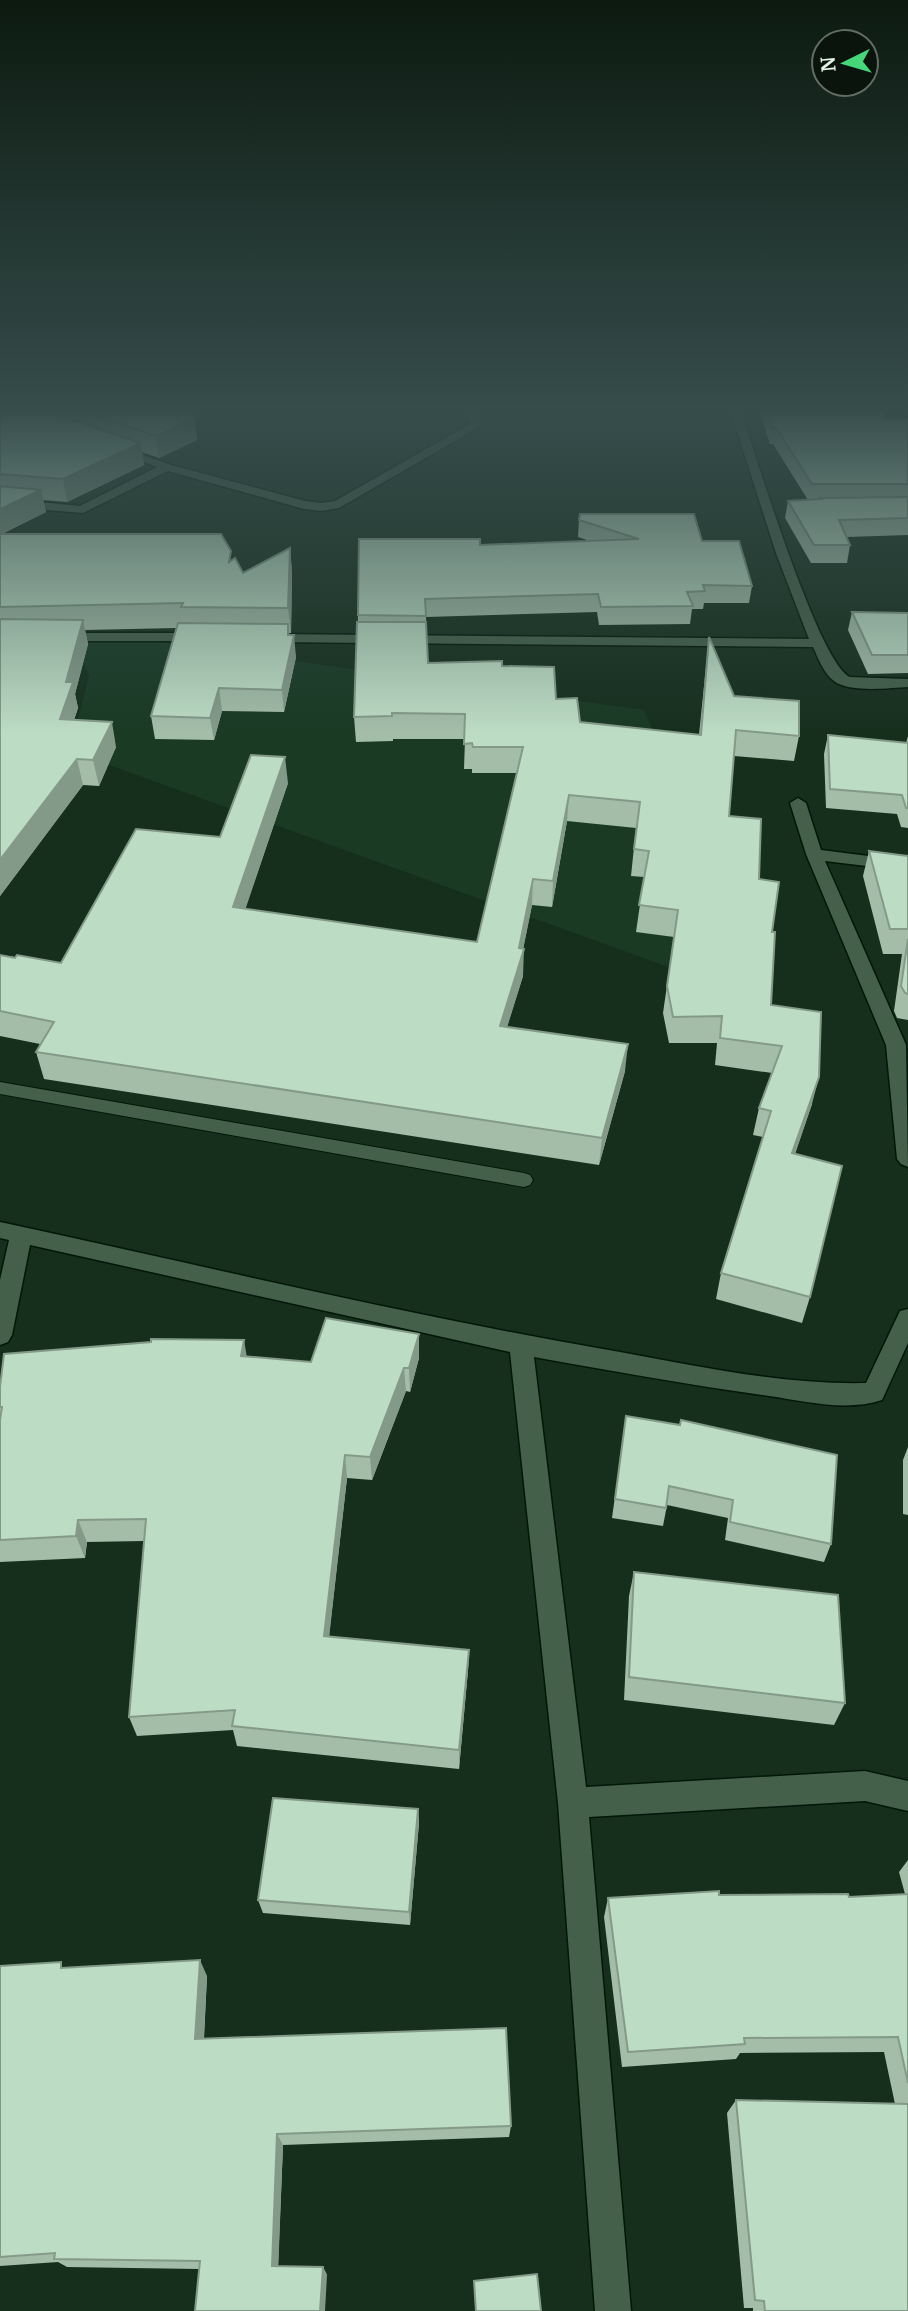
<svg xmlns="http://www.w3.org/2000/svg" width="908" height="2311" font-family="Merriweather,serif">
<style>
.built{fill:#1a3a24}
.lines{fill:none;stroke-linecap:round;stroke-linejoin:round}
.lane-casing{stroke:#011707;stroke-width:2}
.street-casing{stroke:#011707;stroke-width:3}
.lane{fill:#445f4a;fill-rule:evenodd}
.street{fill:#445f4a;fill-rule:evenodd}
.wall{fill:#a3bda9}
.shaded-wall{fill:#849a89}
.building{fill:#bddcc4;stroke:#849a89;stroke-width:2}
</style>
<rect width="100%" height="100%" fill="#162f1d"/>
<polygon class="built" points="67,629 644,710 768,1003 4,727 76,727 89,675"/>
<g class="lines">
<g class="lane-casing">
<polygon id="lane" points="0,1082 524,1173 530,1175 533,1180 530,1185 524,1187 0,1094"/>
</g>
<g class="street-casing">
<g id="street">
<polygon points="452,409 466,409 480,416 481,426 339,508 322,511 304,509 168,471 83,513 0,506 0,498 80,506 157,467 114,451 114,447 118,446 171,465 305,501 322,503 335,501 470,424 470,419"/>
<path d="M730 409H740C755 452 818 663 850 677L908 679V687C890 688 849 693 834 681 824 674 818 658 813 647L268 642 261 638 268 634 809 639 776 553Z"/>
<polygon points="0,633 201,633 208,637 201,641 0,641"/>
<polygon points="798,798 806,803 821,850 908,861 908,871 825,861 906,1045 908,1167 901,1164 897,1159 886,1045 806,854 790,803"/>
<path d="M0 1222C200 1265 401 1314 603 1349 689 1364 778 1385 866 1383L900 1311 908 1309V1343L882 1400C847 1412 804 1401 769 1396 690 1385 612 1371 534 1357L586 1787 865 1771 908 1781V1811L865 1801 589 1817 631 2311H595L558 1803 510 1352 30 1245 12 1335 8 1342 0 1345V1280L9 1240 0 1238Z"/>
</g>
</g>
<use href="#lane" class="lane"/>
<use href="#street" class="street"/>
</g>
<g class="wall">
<polygon points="0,409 205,409 189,417 194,418 197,440 159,458 142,452 144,465 67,502 43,500 46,512 2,534 232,560 243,573 290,548 292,572 291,633 289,633 296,657 284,712 222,711 214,740 155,739 151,716 177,628 85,630 88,644 75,694 78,708 74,720 116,747 99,786 83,785 0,896"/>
<polygon points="759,409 882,409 886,419 908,419 908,535 847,537 850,545 847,563 811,563 785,518 788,501 808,500 773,444 770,444"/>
<polygon points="579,520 702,541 752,586 749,603 704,603 703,609 692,609 690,624 599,625 597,612 426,617 428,663 502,666 556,699 580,722 699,735 709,637 734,696 799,736 794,761 734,756 729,816 759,879 772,932 771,1005 812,1104 795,1154 810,1297 802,1323 716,1299 721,1273 763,1137 753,1135 759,1108 772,1073 715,1065 717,1043 669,1043 663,1013 674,937 636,932 644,877 631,876 636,828 567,821 552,907 532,905 523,949 523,976 507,1027 625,1071 599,1165 44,1079 36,1052 40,1044 0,1036 0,955 61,963 288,783 245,909 477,942 517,773 472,773 472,769 464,769 465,739 393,739 393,741 356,742 354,717 358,615 480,545 590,541 578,537"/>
<polygon points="852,612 908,613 908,673 868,674 848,630"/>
<polygon points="828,735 906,743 908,736 908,828 901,827 897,814 826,808 824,754"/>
<polygon points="869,851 908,856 908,1020 897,1018 894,1011 902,954 883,954 863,876"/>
<polygon points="247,1356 311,1362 419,1358 410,1392 406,1391 372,1480 347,1478 329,1636 469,1650 468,1670 459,1769 237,1746 233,1730 137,1736 129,1717 144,1541 87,1542 85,1558 0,1562 0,1387"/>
<polygon points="626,1416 831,1544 824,1562 725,1540 728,1518 667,1505 663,1526 612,1518"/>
<polygon points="908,1447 908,1515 903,1514 903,1460"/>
<polygon points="634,1572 845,1703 834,1725 624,1700 629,1596"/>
<polygon points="418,1809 419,1823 410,1925 263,1913 258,1900"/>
<polygon points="908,1860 908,2311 753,2311 753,2308 744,2308 727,2113 736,2100 895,2104 884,2052 740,2053 736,2059 622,2067 604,1917 608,1898 719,1895 849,1897 905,1894 899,1872"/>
<polygon points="0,1966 66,1968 207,1976 204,2039 511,2126 509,2137 283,2145 278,2266 323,2267 327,2275 199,2269 67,2267 58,2262 0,2266"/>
</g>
<g class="shaded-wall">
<polygon points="50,409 66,409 67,414 52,420"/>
<polygon points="158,409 205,409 161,431"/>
<polygon points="194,418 197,440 159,458 156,436"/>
<polygon points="141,443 144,465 67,502 63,479"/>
<polygon points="41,490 46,512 0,534 0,509"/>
<polygon points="290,548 292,572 291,633 288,608"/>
<polygon points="83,620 88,644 75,694 78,708 65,745 60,719 66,682"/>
<polygon points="288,624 290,646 294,635 296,657 284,712 282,690"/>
<polygon points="219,688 222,711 214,740 210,718"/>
<polygon points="112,722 116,747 99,786 93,760"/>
<polygon points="285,757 288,783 237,934 233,907"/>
<polygon points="77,759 83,785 0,896 0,860"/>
<polygon points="569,795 567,821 552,907 553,881"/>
<polygon points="533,879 532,905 522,955 524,949 523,976 499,1053 500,1026 519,948"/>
<polygon points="628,1044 625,1071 599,1165 602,1138"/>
<polygon points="819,1077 812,1104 786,1180 792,1153"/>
<polygon points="419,1334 419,1358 410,1392 409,1368"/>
<polygon points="244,1340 248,1364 241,1356"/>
<polygon points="404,1368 406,1391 372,1480 370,1457"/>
<polygon points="345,1455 347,1478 327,1656 324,1636"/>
<polygon points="78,1520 87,1542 85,1558 76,1536"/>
<polygon points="469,1650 468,1670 459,1769 459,1750"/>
<polygon points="418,1809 419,1823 410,1925 409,1912"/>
<polygon points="200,1960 207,1976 203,2053 195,2039"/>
<polygon points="277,2134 283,2145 278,2274 272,2266"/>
<polygon points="323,2267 327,2275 325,2311 320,2311"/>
</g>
<g class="building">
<polygon points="0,409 39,409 141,443 63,479 0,474"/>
<polygon points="77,409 158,409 194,418 156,436"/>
<polygon points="766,409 882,409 886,419 908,419 908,484 812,484 776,428 772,428"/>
<polygon points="0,486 41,490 0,509"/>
<polygon points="908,497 908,518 839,520 850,545 814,545 788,501 821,499 820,498"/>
<polygon points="580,514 694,514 702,541 739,541 752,586 703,585 705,591 687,592 693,606 601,607 598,594 425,599 426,616 358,615 359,539 480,539 480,545 639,539 579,520"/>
<polygon points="0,534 221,534 231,551 229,562 235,558 243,573 290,548 288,608 181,607 183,603 0,607"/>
<polygon points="852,612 908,613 908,655 872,655"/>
<polygon points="0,619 83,620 66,682 73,682 60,719 112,722 93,760 77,759 0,860"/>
<polygon points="357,622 426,622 428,663 502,661 502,666 554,667 556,699 577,698 580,722 701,735 709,637 734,696 799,701 799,736 736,730 729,816 761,819 759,879 779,882 772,932 775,932 771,1005 821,1012 819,1077 792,1153 842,1166 810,1297 721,1273 771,1111 759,1108 782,1046 720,1038 722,1016 673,1017 667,986 678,910 639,905 649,851 634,849 640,802 569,795 553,881 533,879 519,948 524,949 500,1026 628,1044 602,1138 36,1052 54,1022 0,1011 0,955 15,958 17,955 61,963 136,829 220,837 251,755 285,757 233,907 477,942 523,747 473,747 472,743 464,744 465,714 392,713 392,716 354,717"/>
<polygon points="178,623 288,624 288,635 294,635 282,690 219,688 210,718 151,716"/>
<polygon points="828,735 908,743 908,808 906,808 902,795 830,789"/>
<polygon points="869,851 908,856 908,929 890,929"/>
<polygon points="908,939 908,994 905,993 901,986"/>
<polygon points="326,1318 419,1334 409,1368 404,1368 370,1457 345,1455 324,1636 469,1650 459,1750 232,1726 235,1710 129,1717 146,1519 78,1520 76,1536 0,1540 0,1420 2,1407 0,1407 0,1387 4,1354 151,1342 151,1339 244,1340 241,1356 311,1362"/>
<polygon points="626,1416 680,1425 681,1420 837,1455 831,1544 730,1522 733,1500 669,1486 666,1508 615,1499"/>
<polygon points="634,1572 838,1595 845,1703 629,1677"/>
<polygon points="273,1798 418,1809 409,1912 258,1900"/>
<polygon points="719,1891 719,1895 848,1894 849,1897 908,1894 908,2083 898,2037 744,2038 745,2044 628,2052 608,1898"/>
<polygon points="200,1960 195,2039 506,2028 511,2126 277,2134 272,2266 323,2267 320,2311 195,2311 200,2261 54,2259 55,2253 0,2257 0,1966 61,1962 61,1968"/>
<polygon points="736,2100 908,2104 908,2311 765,2311 764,2301 755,2300"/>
<polygon points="537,2274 541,2311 476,2311 474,2281"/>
</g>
<linearGradient id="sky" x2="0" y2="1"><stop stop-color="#0c1a10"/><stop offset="0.56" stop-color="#364d4c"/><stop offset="1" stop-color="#364d4c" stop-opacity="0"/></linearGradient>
<rect width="908" height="733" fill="url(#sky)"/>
<g transform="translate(845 63) rotate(265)"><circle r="33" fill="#0a140c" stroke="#616d63" stroke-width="2"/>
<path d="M0-5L12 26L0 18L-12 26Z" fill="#45d77a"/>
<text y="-10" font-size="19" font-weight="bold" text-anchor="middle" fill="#e3f3e6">N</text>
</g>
</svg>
